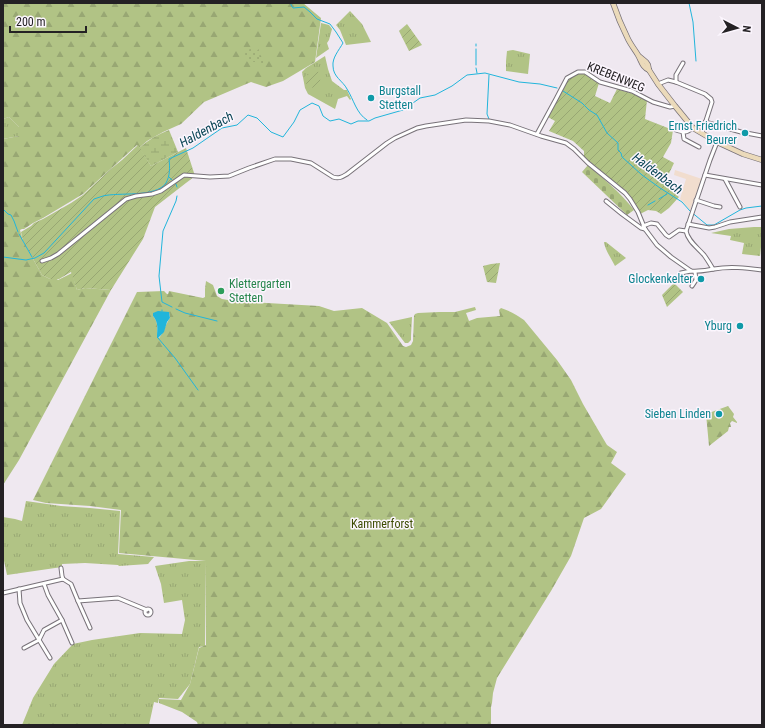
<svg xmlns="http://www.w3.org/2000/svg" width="765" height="728" font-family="'Roboto Condensed',sans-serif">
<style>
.commercial{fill:#f1ddce}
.grass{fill:url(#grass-tufts)}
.forest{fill:url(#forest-firs);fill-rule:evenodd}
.wetland{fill:url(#wetland-marsh)}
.cemetery{fill:url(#cemetery-stones)}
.park{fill:url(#park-dots)}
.garden{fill:url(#garden-furrows)}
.water{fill:#21b5db}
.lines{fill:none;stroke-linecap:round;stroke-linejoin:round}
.stream{stroke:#21b5db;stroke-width:1}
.minor-casing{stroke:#787279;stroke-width:5}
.secondary-casing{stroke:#787279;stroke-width:6}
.minor{stroke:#fff;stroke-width:3}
.secondary{stroke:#ebdaba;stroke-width:4.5}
.culture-dot{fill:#0f9aa8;stroke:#fcf6fe;stroke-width:1.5}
.leisure-dot{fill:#2e9e5b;stroke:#fcf6fe;stroke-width:1.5}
.labels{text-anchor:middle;stroke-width:3;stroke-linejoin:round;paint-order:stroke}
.street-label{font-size:12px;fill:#242124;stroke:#fcf6fe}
.culture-label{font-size:12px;fill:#0d838f;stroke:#fcf6fe;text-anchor:end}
.leisure-label{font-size:12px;fill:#27864d;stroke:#fcf6fe;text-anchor:start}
.park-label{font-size:12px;fill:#3c4b00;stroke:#fcf6fe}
.water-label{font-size:13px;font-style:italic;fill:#084454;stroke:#fcf6fe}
</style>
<defs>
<pattern id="grass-tufts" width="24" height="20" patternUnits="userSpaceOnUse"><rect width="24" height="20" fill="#b1c385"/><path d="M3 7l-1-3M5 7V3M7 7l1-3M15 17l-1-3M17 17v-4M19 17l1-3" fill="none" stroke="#98a773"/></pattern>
<pattern id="forest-firs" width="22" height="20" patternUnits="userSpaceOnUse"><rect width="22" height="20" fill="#b1c385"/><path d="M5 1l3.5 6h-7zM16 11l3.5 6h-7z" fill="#98a773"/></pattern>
<pattern id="wetland-marsh" width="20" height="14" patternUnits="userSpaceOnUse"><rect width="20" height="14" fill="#b1c385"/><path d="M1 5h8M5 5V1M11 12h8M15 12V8" fill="none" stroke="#98a773"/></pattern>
<pattern id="cemetery-stones" width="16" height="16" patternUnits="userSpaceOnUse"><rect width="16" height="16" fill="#b1c385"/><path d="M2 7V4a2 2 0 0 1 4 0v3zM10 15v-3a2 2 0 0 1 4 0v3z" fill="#98a773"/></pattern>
<pattern id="park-dots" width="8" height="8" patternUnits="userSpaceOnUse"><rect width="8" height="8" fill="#b1c385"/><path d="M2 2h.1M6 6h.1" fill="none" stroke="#98a773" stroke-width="1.8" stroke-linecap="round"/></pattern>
<pattern id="garden-furrows" width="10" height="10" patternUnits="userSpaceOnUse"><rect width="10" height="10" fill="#b1c385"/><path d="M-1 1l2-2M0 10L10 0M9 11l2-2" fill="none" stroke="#98a773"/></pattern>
</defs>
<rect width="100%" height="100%" fill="#efe8f0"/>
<polygon class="commercial" points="675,170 702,179 690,210 683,202 680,199 686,179 674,175"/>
<g class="grass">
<polygon points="350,11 362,24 371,42 346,45 340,30 336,25"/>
<polygon points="321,23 329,25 332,29 329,40 327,43 329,49 316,58"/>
<polygon points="513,50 530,54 528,74 506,71 506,61 507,51"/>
<polygon points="325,56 328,69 332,81 344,90 347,90 351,99 350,100 347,96 338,99 336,106 335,109 308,94 305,88 302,72 306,68"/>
<polygon points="9,117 19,127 19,136 3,139 3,119"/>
<polygon points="754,227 762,227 762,247 761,247 760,256 742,254 744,243 730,240 731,236 711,233 729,229"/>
<path d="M604 242H606L626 258 615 266C611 258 605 250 604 242Z"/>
<polygon points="412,317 411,336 411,340 408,343 405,343 389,322"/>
<polygon points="26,501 61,506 90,508 120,511 118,554 154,557 148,564 119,566 118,565 85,563 62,564 62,567 7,575 3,556 3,517 15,519 22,521"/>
<polygon points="189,561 206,561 205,646 199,647 190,684 178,699 159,698 158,703 154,702 149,725 22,725 33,698 54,664 73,644 92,640 140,633 182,634 185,620 182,600 164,603 161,584 155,566"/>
</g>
<g class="forest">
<polygon points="3,3 303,3 321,18 315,62 283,81 266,87 251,82 204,102 181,124 163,132 147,141 139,148 137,145 83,194 43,218 33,223 24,229 22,229 20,230 23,241 42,275 50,279 56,278 58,280 72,273 77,290 85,288 111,290 19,460 3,485 3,139 19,136 19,127 9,117 3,119"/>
<path d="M206 281 213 285 217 296 222 299 234 301 319 306 334 311 362 308 387 323 403 346 406 347 411 345 413 341 414 316 415 314 418 313 439 312H455L475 307 476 310 466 313 469 321 477 318 500 316 499 310 501 308C510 311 517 315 524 320L557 360 571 380 583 404 604 440 607 445 617 452 611 463 626 474 601 509 584 518 571 556 551 591 497 678 493 693 492 703 491 707V725H198L197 722 182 712 159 703V699L181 700 190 684 199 648 206 645V561L119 553 121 510 90 506 46 503 33 500 137 292 164 291 167 294H168L169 291 203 298 205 297V289ZM169 312 170 318C165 325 164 332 159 338L157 337C157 329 159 323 153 316V313Z"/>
<polygon points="728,406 734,414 733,417 737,422 737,423 732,421 730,423 731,427 729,427 728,431 709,446 706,414"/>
</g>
<path class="wetland" d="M169 130 178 152 151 166 139 148C148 140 158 134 169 130Z"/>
<path class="cemetery" d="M588 165C604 179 621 193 634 210L627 215 582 172Z"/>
<polygon class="park" points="251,49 255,52 259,49 261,54 259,56 265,63 262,67 257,62 248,62 243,56 245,50"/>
<g class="garden">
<polygon points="407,24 422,45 409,51 399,31"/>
<polygon points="318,71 322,87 307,88 305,76"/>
<polygon points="578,73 584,73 599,83 595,96 610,103 617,89 634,94 647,100 645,119 673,130 671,143 663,157 674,163 664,184 679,197 669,208 661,214 656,211 648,210 640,214 635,204 625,190 611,181 584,157 584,151 573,141 549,131 555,121 548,117 568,79"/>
<polygon points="138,145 151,166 186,148 195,176 155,207 143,239 111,290 85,288 77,290 71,272 59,279 50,279 42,275 23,241 21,232 31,226 34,223 43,219 71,203 83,195 112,168 122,160"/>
<polygon points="500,263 496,283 487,282 483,266 491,264"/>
<polygon points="674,283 683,292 667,307 662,295"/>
</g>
<path class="water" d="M158 311 169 312 170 318 167 322 164 332 158 338H157C157 329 159 323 153 316V313Z"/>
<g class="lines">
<g class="stream">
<path d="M290 3 293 8 304 7 310 12 317 19 330 24 336 32 343 43C339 50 332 58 333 66 333 77 343 81 347 89 354 100 356 113 367 120"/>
<polyline points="689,3 693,22 696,61"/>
<polyline points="476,46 476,44"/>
<polyline points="476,49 476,65"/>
<polyline points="476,68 477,73"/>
<polyline points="489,75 487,114 489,119"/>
<polyline points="563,91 582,103 589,110 597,115 607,133 618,143 618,150 621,153 622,157 642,175 660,188 682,202 690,211 707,225 714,225 740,210 746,208 762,206"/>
<polyline points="169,177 176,184 177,187"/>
<polyline points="659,199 667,194"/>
<polyline points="648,205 655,201"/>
<polyline points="3,209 8,214 11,215 14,221 18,232"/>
<polyline points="19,234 32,257"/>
<path d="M3 257 26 260 35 258 44 253 94 199C97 198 100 197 103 196 118 192 156 198 166 183 170 176 170 167 169 159L193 148 222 128 237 125 248 115 257 118 271 132 283 137 294 122 300 110 312 103 319 106 323 116 330 121 339 119 351 124 358 121H369L375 118 403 110 420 98 435 95 452 86 467 75 485 73 519 82 540 84 557 88"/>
<polyline points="172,307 162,302 159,276 163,231 176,201 177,196"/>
<polyline points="176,309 185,313 217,321"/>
<polyline points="162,311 162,310"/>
<polyline points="158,338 175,358 198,390"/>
</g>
<g class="minor-casing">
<g id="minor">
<polyline points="676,82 676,75 683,63"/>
<polyline points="658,84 668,80 676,82 705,94 711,99 712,102 702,133"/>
<polyline points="705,122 741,132 762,136"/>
<path d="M676 130C685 133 686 133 693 128"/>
<polyline points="683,132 684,139 699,147"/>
<polyline points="537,134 556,99 567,78 578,72 585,72 600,82 632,91 653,102 670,107 675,106"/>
<polyline points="705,175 762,185"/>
<polyline points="725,179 740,207"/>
<polyline points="696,200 714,206 720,207"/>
<polyline points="606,201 622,214 641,228 645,229"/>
<polyline points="688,224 709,228 715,227 730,222 762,217"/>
<polyline points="643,226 651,223 657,224 666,235 669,237 679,230 686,231"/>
<path d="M42 261 51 258 58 254 126 199 136 196 152 194 161 191 184 175 210 177 229 176 249 168 275 159H291L311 163 333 177C339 179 342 177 347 174L387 143 395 138 417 128 426 126 466 120 489 121 510 125 541 136 566 143 574 149 588 163 625 193 630 199 638 212 645 229 657 245 671 257 691 271C699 272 707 270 714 269 730 266 746 268 762 270"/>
<path d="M713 269C710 264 707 259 704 255 697 247 688 241 686 231L710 160 717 142"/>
<polyline points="681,273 691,271"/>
<polyline points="692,286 696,280 695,272"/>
<polyline points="61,568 62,576 63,579"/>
<polyline points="63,579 71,584 78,601 118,598 147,610"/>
<polyline points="44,584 48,595 62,620 72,643"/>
<polyline points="19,589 20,603 27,620 50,658"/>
<polyline points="3,593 63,579"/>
<polyline points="78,601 90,628"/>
<circle cx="148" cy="612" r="3"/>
<polyline points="24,648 39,640 44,630 62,620"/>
</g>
</g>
<g class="secondary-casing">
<g id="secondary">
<path d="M613 3C617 15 622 27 628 39 631 45 635 50 638 55 642 62 642 67 649 70"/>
<polyline points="640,57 646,62 648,65 649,70 658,84 675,106 693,128 717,142 743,154 762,160"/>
</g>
</g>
<use href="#minor" class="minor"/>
<use href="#secondary" class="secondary"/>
</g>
<g class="culture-dot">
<circle cx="371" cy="98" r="4"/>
<circle cx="745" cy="133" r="4"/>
<circle cx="701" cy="279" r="4"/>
<circle cx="740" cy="326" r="4"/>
<circle cx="719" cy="414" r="4"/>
</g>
<circle class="leisure-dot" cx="221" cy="291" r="4"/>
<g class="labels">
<g class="street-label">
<text transform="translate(616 77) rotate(22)" y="4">KREBENWEG</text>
</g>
<g class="culture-label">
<text x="379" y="95" text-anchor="start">Burgstall<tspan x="379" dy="14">Stetten</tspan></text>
<text x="737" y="130">Ernst Friedrich<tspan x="737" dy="14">Beurer</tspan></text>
<text x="693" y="283">Glockenkelter</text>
<text x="732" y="330">Yburg</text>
<text x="711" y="418">Sieben Linden</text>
</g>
<g class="leisure-label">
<text x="229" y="288">Klettergarten<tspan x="229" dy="14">Stetten</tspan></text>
</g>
<g class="park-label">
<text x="382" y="528">Kammerforst</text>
</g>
<g class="water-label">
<text transform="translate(206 129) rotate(-29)" y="5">Haldenbach</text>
<text transform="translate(658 173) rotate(37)" y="5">Haldenbach</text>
</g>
</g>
<rect width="765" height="728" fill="none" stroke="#242124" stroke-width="8"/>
<g transform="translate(737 28) rotate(96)" stroke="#fcf6fe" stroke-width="3" paint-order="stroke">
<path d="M0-3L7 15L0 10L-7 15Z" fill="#242124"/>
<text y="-6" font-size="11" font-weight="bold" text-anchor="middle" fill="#242124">N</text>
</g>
<path d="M10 26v6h76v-6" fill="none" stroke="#242124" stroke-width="2"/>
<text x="16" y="26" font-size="12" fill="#242124" stroke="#fcf6fe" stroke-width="3" paint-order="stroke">200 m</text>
</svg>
